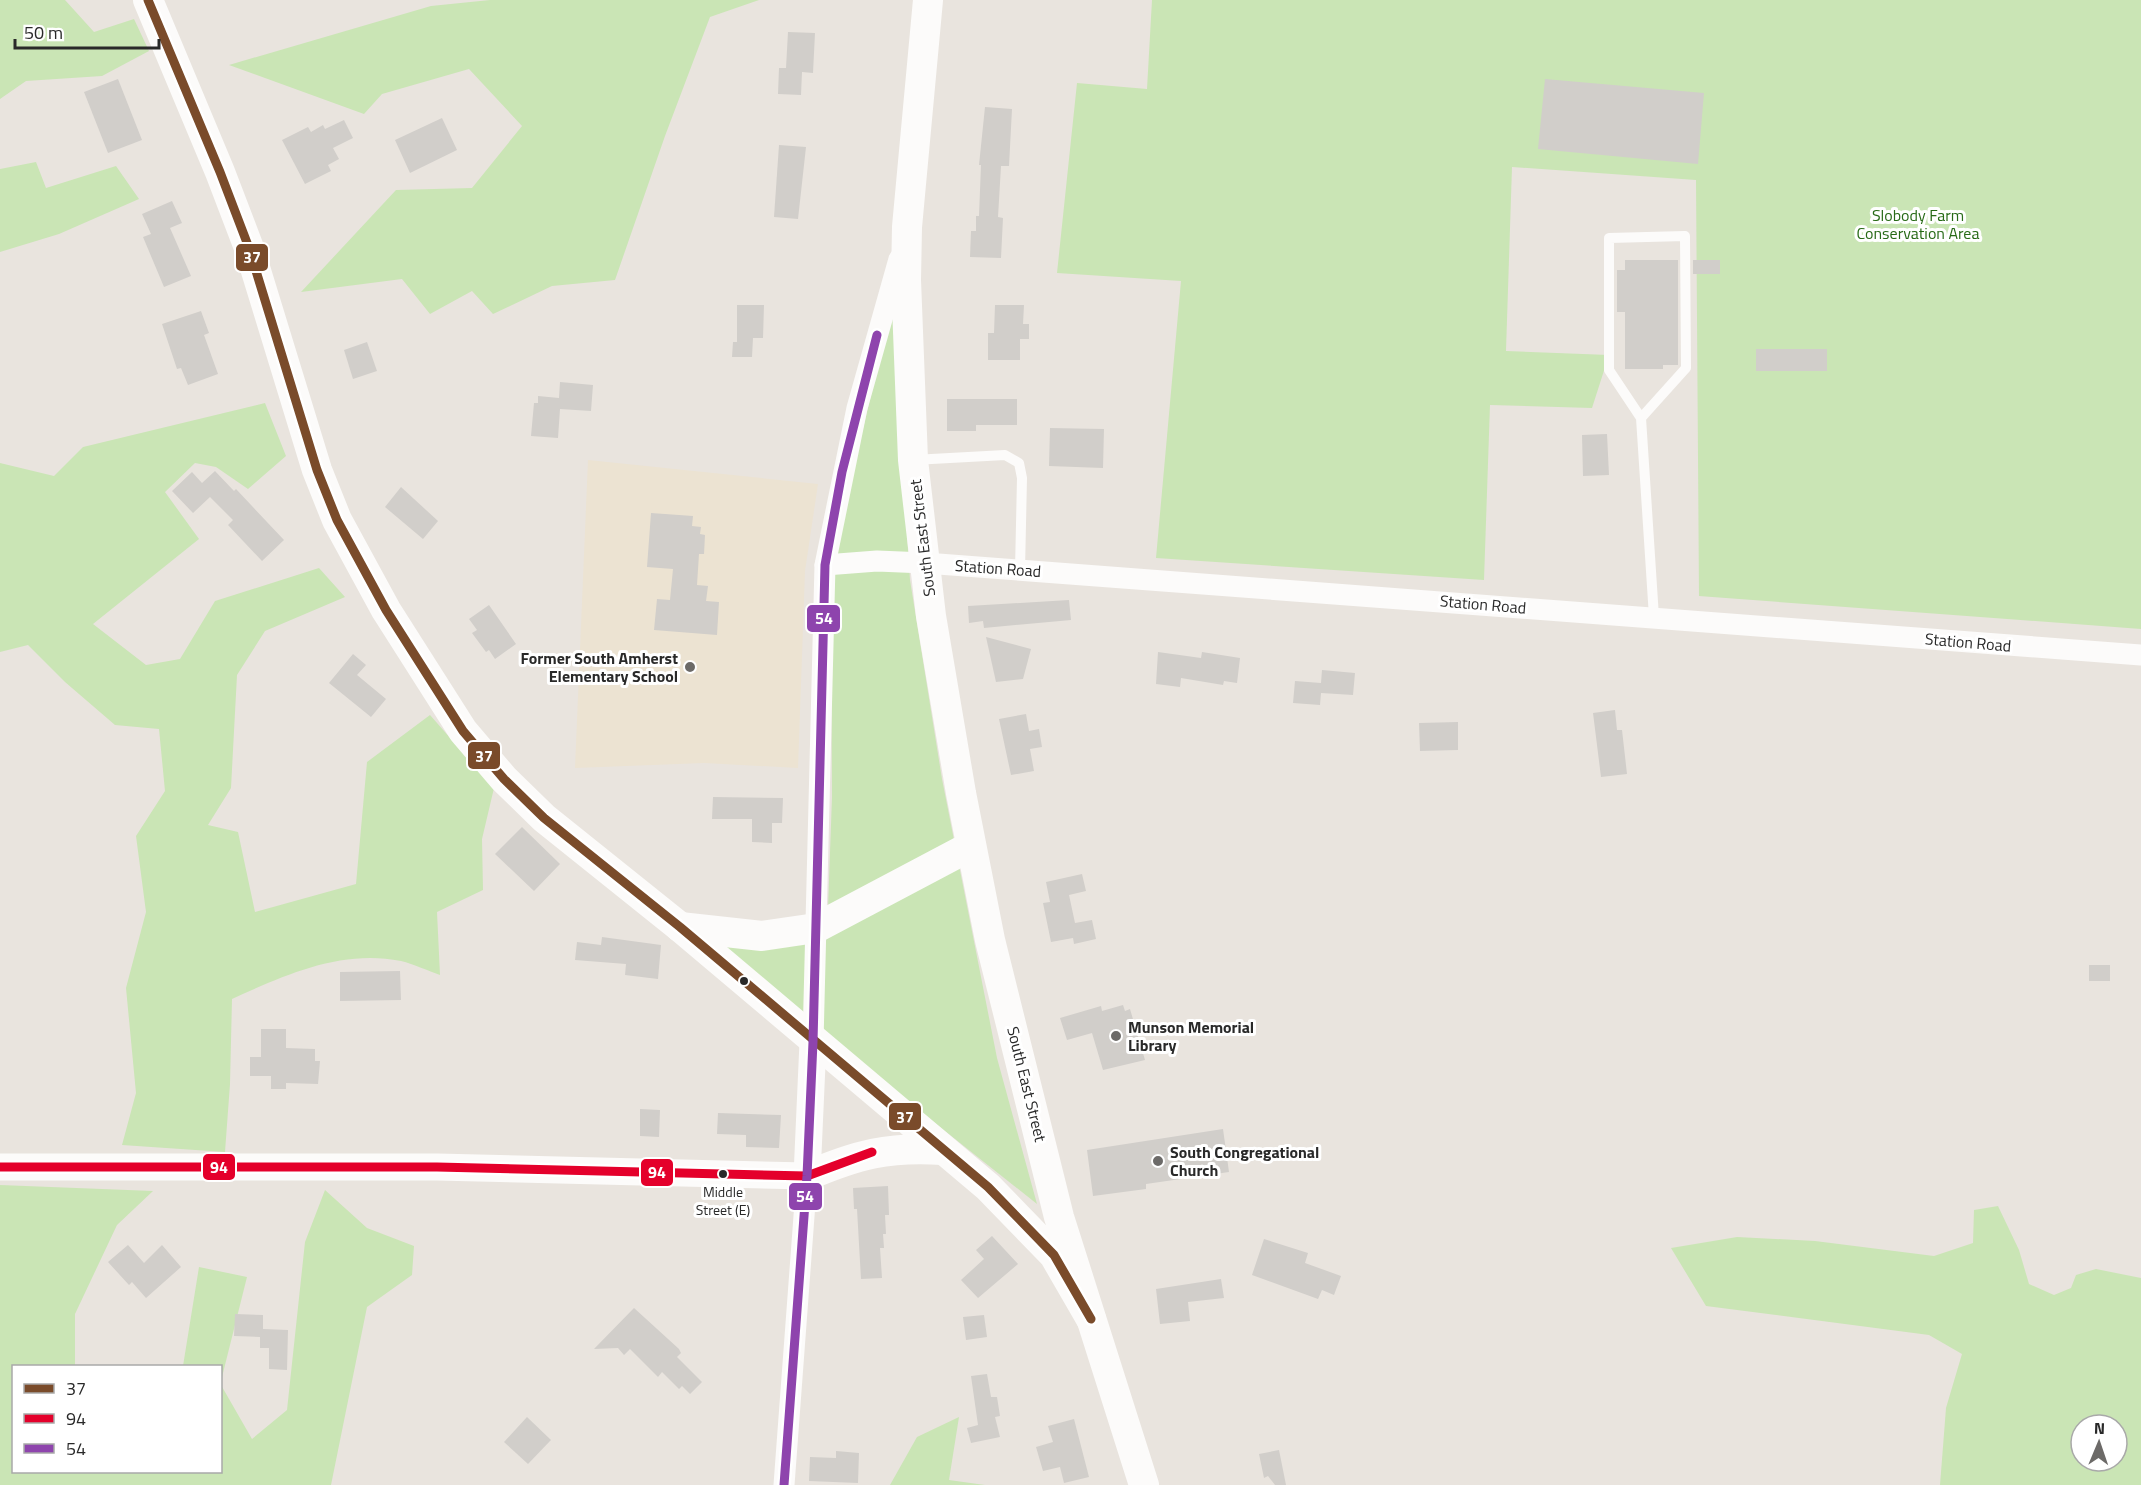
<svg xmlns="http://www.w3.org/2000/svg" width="2141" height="1485" font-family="'Titillium Web',sans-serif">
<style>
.education{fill:#ece3d2}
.green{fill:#cae5b5;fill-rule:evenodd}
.building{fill:#d1ceca}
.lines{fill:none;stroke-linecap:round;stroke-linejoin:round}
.service{stroke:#fcfbfa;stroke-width:10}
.minor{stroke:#fcfbfa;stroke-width:21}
.tertiary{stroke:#fcfbfa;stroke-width:27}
.secondary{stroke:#fcfbfa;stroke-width:30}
.bus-1-casing{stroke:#fff;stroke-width:14}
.bus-2-casing{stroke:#fff;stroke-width:14}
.bus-3-casing{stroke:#fff;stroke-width:14}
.bus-1{stroke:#7a4b2a;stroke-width:9}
.bus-2{stroke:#e4002b;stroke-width:9}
.bus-3{stroke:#8e44ad;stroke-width:9}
.poi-dot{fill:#6c6a68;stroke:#fff;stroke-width:2}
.bus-dot{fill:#292929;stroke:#fff;stroke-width:2}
.labels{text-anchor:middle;stroke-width:6;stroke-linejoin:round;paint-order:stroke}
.bus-label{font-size:14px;fill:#292929;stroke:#fff}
.park-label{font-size:16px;fill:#276a16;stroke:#fff}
.street-label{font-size:16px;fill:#292929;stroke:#fff}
.poi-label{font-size:16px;font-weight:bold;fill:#292929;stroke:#fff;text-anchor:start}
.line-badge{stroke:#fff;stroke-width:2}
.badge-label{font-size:16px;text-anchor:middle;font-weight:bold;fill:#fff}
</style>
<rect width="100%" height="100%" fill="#e9e4de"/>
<polygon class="education" points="588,460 818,484 805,571 798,768 704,763 575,768"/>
<g class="green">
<polygon points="0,0 65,0 94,32 134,19 149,51 102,76 26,81 0,99"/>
<polygon points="490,0 759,0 710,17 665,136 615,280 552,286 493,314 472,291 430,314 402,279 301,292 396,190 472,188 522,126 469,69 382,94 364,114 229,65 431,6"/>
<polygon points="1152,0 2141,0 2141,629 1699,596 1696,180 1512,167 1506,351 1609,355 1592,408 1490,405 1484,580 1156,558 1181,281 1057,273 1077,83 1147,89"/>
<polygon points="36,162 46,188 116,166 139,199 59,234 0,252 0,169"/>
<polygon points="893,319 910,580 942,779 997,1058 1037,1204 824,1035 713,939 827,936 832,797 831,563 888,324"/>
<path d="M265 403 286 456 248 489 216 467 195 463 165 492 199 539 93 624 146 665 180 659 215 601 319 568 345 597 265 631 237 675 231 788 208 825 238 832 255 912 356 884 367 762 430 715 494 788 482 839 483 890 437 912 440 975C428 971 414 964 401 961 341 949 285 975 232 999L230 1084 225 1152 122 1145 136 1093 126 988 146 912 136 836 165 791 159 729 115 725 65 682 28 645 0 652V463L54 476 83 447Z"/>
<polygon points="0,1185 153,1191 117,1225 75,1314 75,1366 14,1366 14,1472 220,1472 221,1385 252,1439 287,1410 305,1242 325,1190 367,1228 414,1246 412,1275 367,1307 331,1485 0,1485"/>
<path d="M1998 1206 2019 1250 2029 1284 2054 1295 2071 1288 2076 1275 2096 1269 2141 1278V1485H1940L1946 1408 1962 1354 1929 1335 1706 1306 1671 1248 1737 1237 1815 1241 1934 1256 1973 1243 1974 1210ZM2081 1425H2117V1461H2081Z"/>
<polygon points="199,1267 247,1277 221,1381 220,1366 183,1366"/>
<polygon points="959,1417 949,1480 985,1485 890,1485 917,1437"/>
</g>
<g class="building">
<polygon points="788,32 815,33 813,73 802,72 801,95 778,94 779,68 786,68"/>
<polygon points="118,79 142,140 108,153 84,92"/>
<polygon points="1545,79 1704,93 1698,164 1538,149"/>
<polygon points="985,107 1012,109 1009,166 1001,166 998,217 1003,218 1001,258 970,257 971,231 976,231 976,216 979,216 981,165 979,165"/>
<polygon points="442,118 457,150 410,173 395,140"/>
<polygon points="344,120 353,138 333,148 339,159 328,165 331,171 305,184 282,140 308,127 311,132 323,125 325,129"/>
<polygon points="779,145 806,147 798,219 774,217"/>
<polygon points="172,201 182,223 170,228 191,276 164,287 143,237 151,234 142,214"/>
<polygon points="1625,260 1678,260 1678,365 1663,365 1663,369 1625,369 1625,312 1617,312 1617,270 1625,270"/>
<rect x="1693" y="260" width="27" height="14"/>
<polygon points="737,305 764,305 763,338 753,338 752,357 732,357 733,342 737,342"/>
<polygon points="995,305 1024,305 1023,324 1029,324 1029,339 1020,339 1020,360 988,360 988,333 994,333"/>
<polygon points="201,311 209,333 204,335 218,374 188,385 181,368 177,369 162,324"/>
<polygon points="367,342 377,371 353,379 344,350"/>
<rect x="1756" y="349" width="71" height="22"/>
<polygon points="560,382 593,385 591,411 560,409 558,438 531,436 534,403 538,403 538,396 559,398"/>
<polygon points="947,399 1017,399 1017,425 976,425 976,431 947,431"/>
<polygon points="1050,428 1104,429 1103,468 1049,466"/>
<polygon points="1607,434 1609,475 1583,476 1582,435"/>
<polygon points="215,471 234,491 236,489 284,540 262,561 228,525 233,520 210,497 193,513 172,491 192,472 202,483"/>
<polygon points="401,487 438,521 423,539 385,507"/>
<polygon points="651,513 693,516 692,526 701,527 700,534 705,535 704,554 699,554 697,585 708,586 706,601 719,602 717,635 654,630 657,599 670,600 673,569 647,567"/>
<polygon points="1069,600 1071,620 984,628 983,621 969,623 968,606"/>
<polygon points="489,605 516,644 495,659 489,650 486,652 472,633 477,630 469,619"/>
<polygon points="986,637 1031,649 1023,679 996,682"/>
<polygon points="1158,652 1201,658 1202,652 1240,658 1237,683 1224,681 1223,685 1181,678 1180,687 1156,684"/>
<polygon points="353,654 366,665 357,675 386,699 371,717 329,683"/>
<polygon points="1322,670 1355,673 1353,695 1321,693 1320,705 1293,703 1295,681 1321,683"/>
<polygon points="1615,710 1617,730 1622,730 1627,774 1601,777 1593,713"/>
<polygon points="1026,714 1029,731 1039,729 1042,747 1030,749 1034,771 1011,775 999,719"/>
<polygon points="1458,722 1458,750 1420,751 1419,723"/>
<polygon points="713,797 783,798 782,823 772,823 772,843 752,842 752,819 712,819"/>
<polygon points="522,827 560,864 534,891 495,854"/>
<polygon points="1082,874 1086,891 1069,895 1075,923 1092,920 1096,939 1074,944 1073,938 1051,942 1043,903 1050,902 1046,882"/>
<polygon points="602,937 661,945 658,979 625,975 626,964 575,960 577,942 601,945"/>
<rect x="2089" y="965" width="21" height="16"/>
<polygon points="400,971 401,1000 340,1001 340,972"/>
<polygon points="1123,1005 1125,1011 1130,1009 1145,1060 1103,1070 1092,1033 1067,1040 1060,1018 1101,1006 1102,1011"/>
<polygon points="261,1029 286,1029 286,1048 315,1049 315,1061 320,1061 318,1084 286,1083 286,1089 271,1089 271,1076 250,1076 250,1057 261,1057"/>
<polygon points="640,1109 660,1110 659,1137 640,1136"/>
<polygon points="718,1113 781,1115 779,1148 746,1147 746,1135 717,1134"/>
<polygon points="1223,1129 1229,1172 1146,1184 1146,1189 1093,1196 1087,1150"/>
<polygon points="888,1186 889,1215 885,1215 886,1234 883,1234 884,1248 880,1248 882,1278 861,1279 857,1209 854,1209 853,1188"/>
<polygon points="992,1236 1018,1264 978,1298 961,1280 984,1259 976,1250"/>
<polygon points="1264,1239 1308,1253 1305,1263 1341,1276 1334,1295 1322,1290 1318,1299 1252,1275"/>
<polygon points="128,1245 144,1263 162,1245 181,1267 146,1298 132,1282 129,1285 108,1262"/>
<polygon points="1221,1279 1224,1298 1188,1302 1190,1321 1160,1324 1156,1289"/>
<polygon points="634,1308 679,1349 681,1353 677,1357 702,1382 690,1394 682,1386 679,1389 662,1372 658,1377 630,1349 624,1355 618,1348 594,1349"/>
<polygon points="235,1314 263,1315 263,1329 288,1330 287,1370 269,1369 269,1348 260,1348 260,1337 234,1336"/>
<polygon points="984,1315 987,1337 966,1340 963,1317"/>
<polygon points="987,1374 991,1397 997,1397 1000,1416 995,1417 1000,1437 971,1443 967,1428 978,1425 971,1376"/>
<polygon points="527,1417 551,1440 528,1464 504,1442"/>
<polygon points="1074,1419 1089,1477 1064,1483 1060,1467 1043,1471 1036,1447 1053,1442 1048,1426"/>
<polygon points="1279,1450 1286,1485 1275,1485 1268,1476 1264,1478 1259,1454"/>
<polygon points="836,1451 859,1453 858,1483 809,1481 810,1457 836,1458"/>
</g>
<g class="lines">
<g class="service">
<polyline points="1641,418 1686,368 1685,236 1609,238 1609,370 1641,418 1654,617"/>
<polyline points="913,460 1005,455 1019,463 1022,478 1020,570"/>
</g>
<g class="minor">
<polyline points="825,565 877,561 925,563 2141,655"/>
<polyline points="813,1042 825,565 857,408 899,259"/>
<polyline points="784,1485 807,1176"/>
</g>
<polyline class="tertiary" points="0,1167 437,1167 807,1176 813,1042"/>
<g class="secondary">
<polyline points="148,0 220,172 249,248 317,470 337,520 386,610 463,731 504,779 544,818 680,927 988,1187 1054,1255 1091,1319"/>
<polyline points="928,0 907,227 906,280 913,460 931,616 961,793 990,940 1059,1217 1144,1485"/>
<polyline points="680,927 762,936 816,928 971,846"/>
<path d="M807 1176C856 1155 889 1146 943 1150"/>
</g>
<g class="bus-1-casing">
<polyline id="bus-1" points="148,0 220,172 249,248 317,470 337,520 386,610 463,731 504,779 544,818 680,927 988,1187 1054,1255 1091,1319"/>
</g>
<g class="bus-2-casing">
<polyline id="bus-2" points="0,1167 437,1167 807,1176 872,1152"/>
</g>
<g class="bus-3-casing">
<polyline id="bus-3" points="784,1485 807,1176 813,1042 825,565 842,472 877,335"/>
</g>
<use href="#bus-1" class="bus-1"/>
<use href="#bus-2" class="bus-2"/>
<use href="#bus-3" class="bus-3"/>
</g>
<g class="poi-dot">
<circle cx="690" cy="667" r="6"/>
<circle cx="1116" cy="1036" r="6"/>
<circle cx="1158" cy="1161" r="6"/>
</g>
<g class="bus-dot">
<circle cx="744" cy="981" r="5"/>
<circle cx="723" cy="1174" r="5"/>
</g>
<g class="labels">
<g class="bus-label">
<text x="723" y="1197">Middle<tspan x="723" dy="18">Street (E)</tspan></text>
</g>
<g class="park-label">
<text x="1918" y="221">Slobody Farm<tspan x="1918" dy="18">Conservation Area</tspan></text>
</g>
<g class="street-label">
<text transform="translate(922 538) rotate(-97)" y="6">South East Street</text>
<text transform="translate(998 568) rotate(4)" y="6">Station Road</text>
<text transform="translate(1483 604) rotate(5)" y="6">Station Road</text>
<text transform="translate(1968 642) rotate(5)" y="6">Station Road</text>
<text transform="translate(1027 1084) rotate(76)" y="6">South East Street</text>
</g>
<g class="poi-label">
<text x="678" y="664" text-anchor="end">Former South Amherst<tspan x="678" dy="18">Elementary School</tspan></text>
<text x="1128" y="1033">Munson Memorial<tspan x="1128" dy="18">Library</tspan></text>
<text x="1170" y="1158">South Congregational<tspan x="1170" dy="18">Church</tspan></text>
</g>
</g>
<g class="line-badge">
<rect x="235" y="243" width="34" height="29" rx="6" fill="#7a4b2a"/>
<rect x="806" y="604" width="35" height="29" rx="6" fill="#8e44ad"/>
<rect x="467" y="741" width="34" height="29" rx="6" fill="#7a4b2a"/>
<rect x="888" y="1102" width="34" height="29" rx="6" fill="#7a4b2a"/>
<rect x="202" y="1153" width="34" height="28" rx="6" fill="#e4002b"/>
<rect x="640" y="1158" width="34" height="29" rx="6" fill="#e4002b"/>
<rect x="788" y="1182" width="35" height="29" rx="6" fill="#8e44ad"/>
</g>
<g class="badge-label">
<text x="252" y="263">37</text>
<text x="824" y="624">54</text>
<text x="484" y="762">37</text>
<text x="905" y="1123">37</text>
<text x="219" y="1173">94</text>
<text x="657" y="1178">94</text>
<text x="805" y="1202">54</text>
</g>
<rect x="12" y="1365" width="210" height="108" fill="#ffffff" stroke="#a9a9a9" stroke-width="1.5"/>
<rect x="24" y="1384" width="30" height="9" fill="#7a4b2a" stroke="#a9a9a9" stroke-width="1.5"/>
<text x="66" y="1395" font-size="18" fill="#292929">37</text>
<rect x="24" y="1414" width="30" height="9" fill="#e4002b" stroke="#a9a9a9" stroke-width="1.5"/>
<text x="66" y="1425" font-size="18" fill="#292929">94</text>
<rect x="24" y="1444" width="30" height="9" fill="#8e44ad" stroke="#a9a9a9" stroke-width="1.5"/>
<text x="66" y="1455" font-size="18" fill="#292929">54</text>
<g transform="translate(2099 1443) rotate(2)"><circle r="28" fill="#ffffff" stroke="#a9a9a9" stroke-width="1.5"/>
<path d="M0-4.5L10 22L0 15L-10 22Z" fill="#6c6a68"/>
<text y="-9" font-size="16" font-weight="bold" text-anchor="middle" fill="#292929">N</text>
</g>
<path d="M15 39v9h144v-9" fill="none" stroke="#292929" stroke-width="3"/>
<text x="24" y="39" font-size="18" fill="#292929" stroke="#ffffff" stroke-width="4.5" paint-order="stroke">50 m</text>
</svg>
